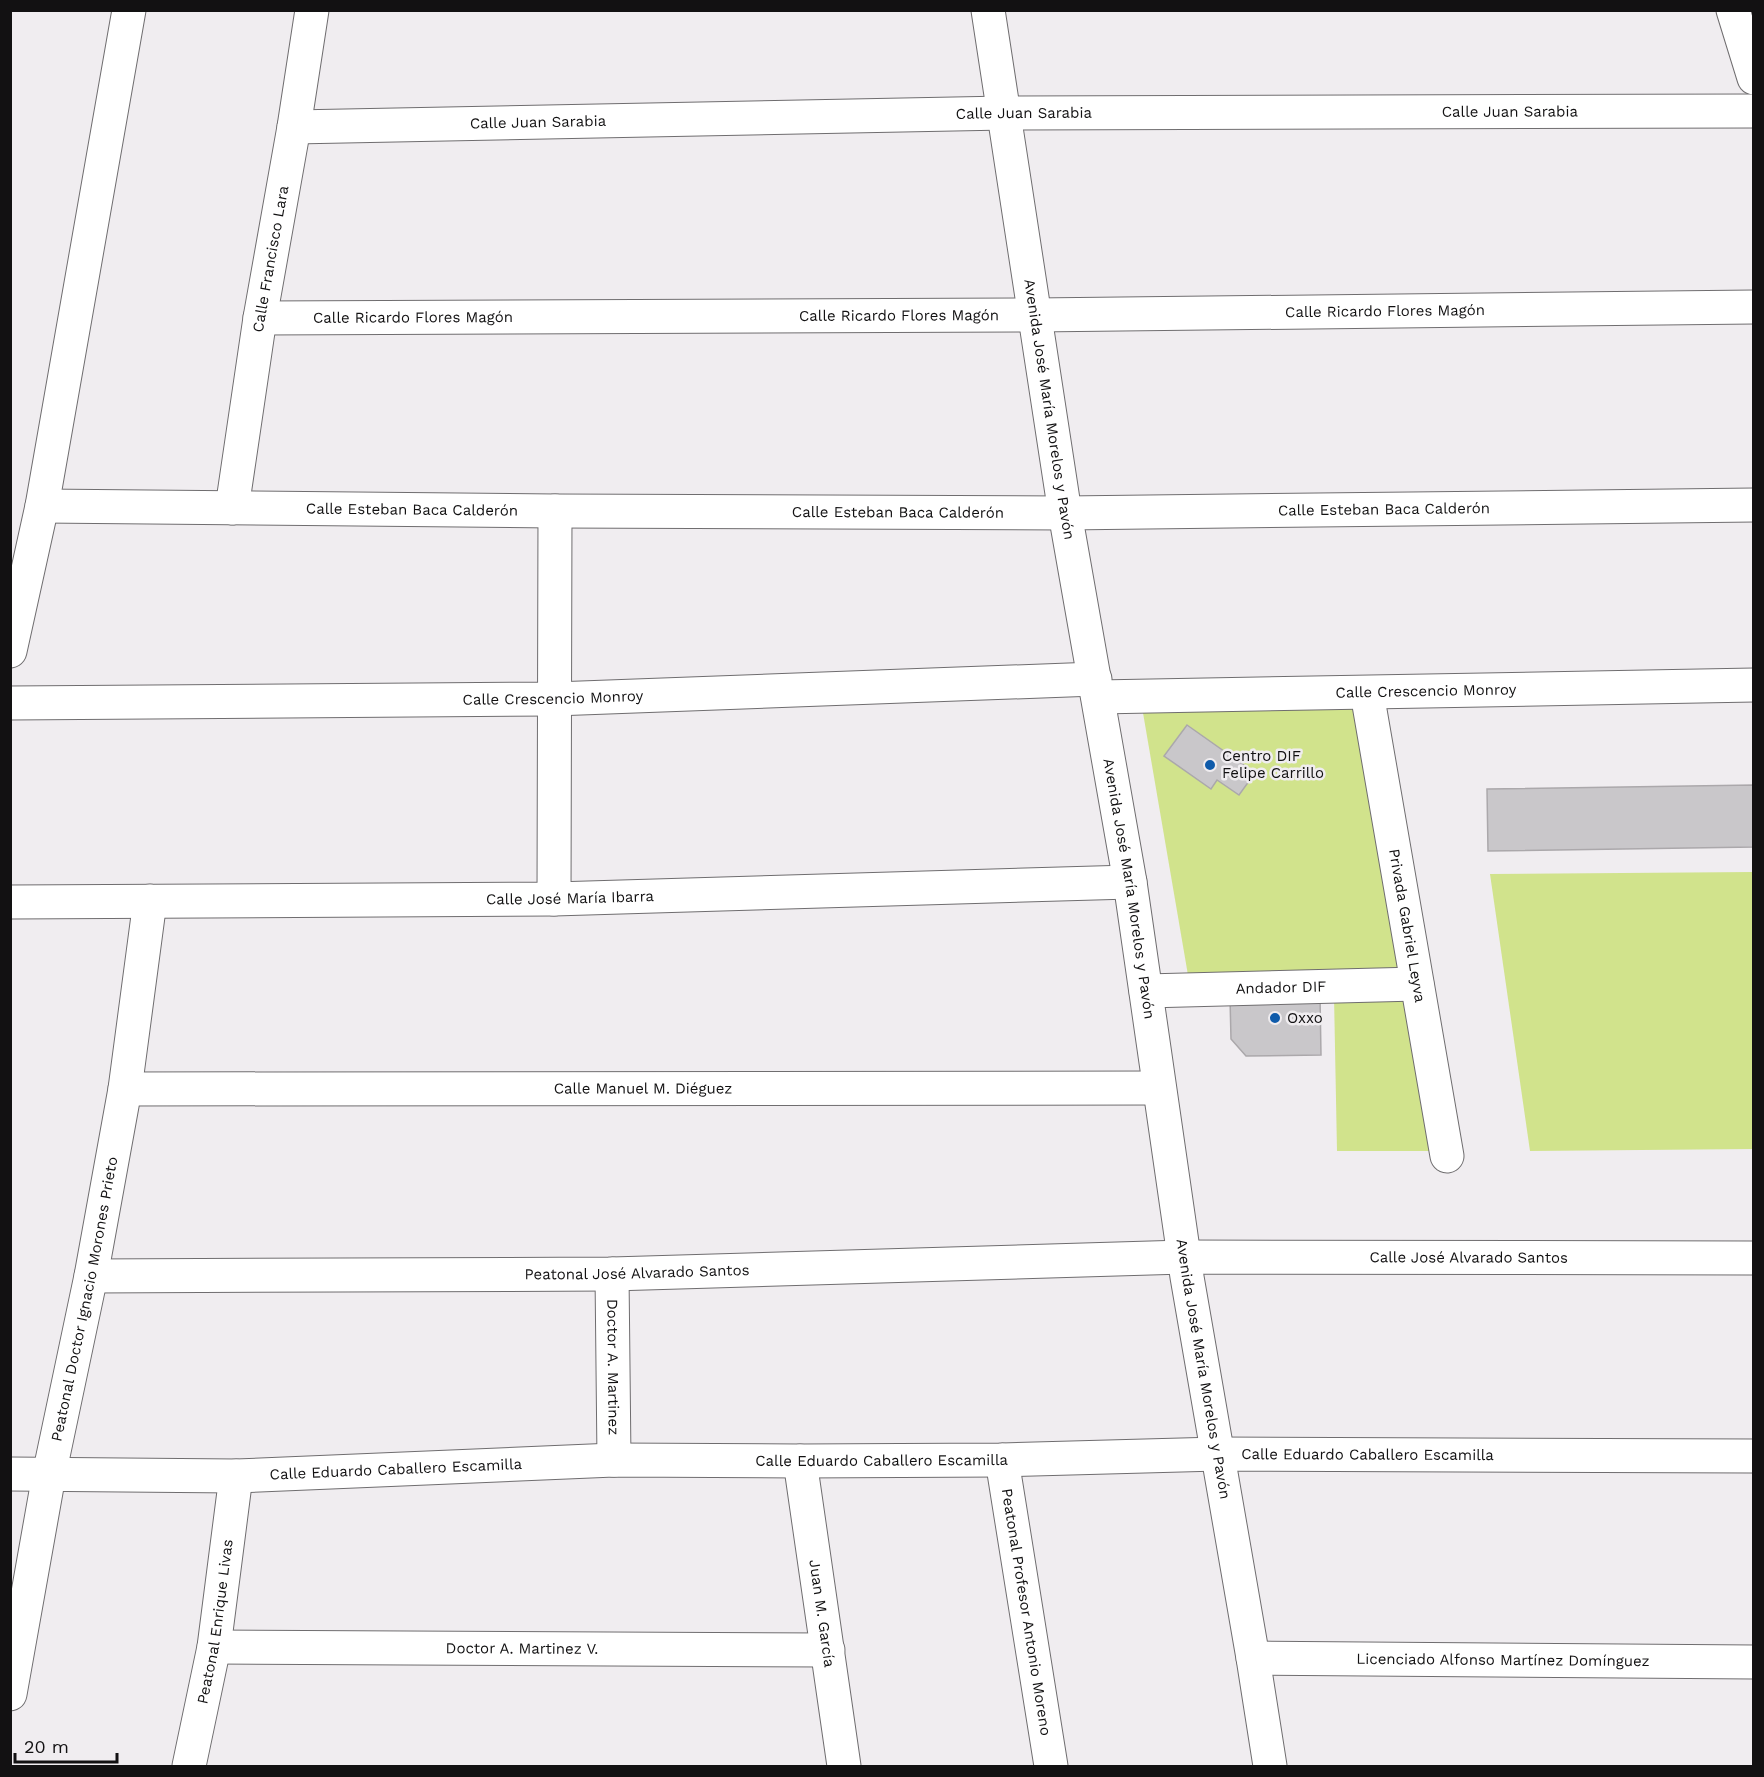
<svg xmlns="http://www.w3.org/2000/svg" width="1764" height="1777" font-family="'Work Sans',sans-serif">
<style>
.green{fill:#d1e38c}
.building{fill:#c9c7ca;stroke:#aba8ab;stroke-width:1.5}
.lines{fill:none;stroke-linecap:round;stroke-linejoin:round}
.minor-casing{stroke:#6f6d6f;stroke-width:35}
.major-casing{stroke:#6f6d6f;stroke-width:35}
.minor{stroke:#fff;stroke-width:33}
.major{stroke:#fff;stroke-width:33}
.poi-dot{fill:#0f5baa;stroke:#f0edf0;stroke-width:2}
.labels{text-anchor:middle;stroke-width:5;stroke-linejoin:round;paint-order:stroke}
.street-label{font-size:15px;fill:#121112;stroke:#f0edf0}
.poi-label{font-size:15px;fill:#121112;stroke:#f0edf0;text-anchor:start}
</style>
<rect width="100%" height="100%" fill="#f0edf0"/>
<g class="green">
<polygon points="1359,705 1406,976 1189,981 1142,707"/>
<polygon points="1753,872 1753,1149 1530,1151 1490,874"/>
<polygon points="1409,993 1436,1151 1337,1151 1334,996"/>
</g>
<g class="building">
<polygon points="1187,725 1255,773 1239,795 1217,780 1211,789 1164,756"/>
<polygon points="1754,785 1754,847 1488,851 1487,789"/>
<polygon points="1320,996 1321,1055 1246,1056 1231,1039 1230,998"/>
</g>
<g class="lines">
<g class="minor-casing">
<g id="minor">
<path id="s1" d="M988 10 1065 513 1130 882 1187 1277 1253 1658 1270 1766"/>
<path id="s2" d="M294 127 1005 113 1754 111"/>
<path id="s3" d="M260 318 1035 315 1754 307"/>
<path id="s4" d="M42 506 555 511 1065 513 1754 505"/>
<path id="s5" d="M232 508 260 318 294 127 312 10"/>
<polyline points="10,651 42,506 129,10"/>
<path id="s6" d="M1367 693 1447 1156"/>
<path id="s7" d="M1098 697 1754 685"/>
<path id="s8" d="M10 703 554 699 1095 679"/>
<polyline points="554,899 555,511"/>
<path id="s9" d="M10 902 554 899 1130 882"/>
<path id="s10" d="M1146 991 1417 984"/>
<path id="s11" d="M125 1089 1159 1088"/>
<path id="s12" d="M612 1274 614 1460"/>
<path id="s13" d="M91 1276 612 1274 1184 1257 1754 1258"/>
<path id="s14" d="M1002 1460 1051 1766"/>
<path id="s15" d="M800 1461 844 1766"/>
<path id="s16" d="M10 1474 236 1476 614 1460 800 1461 1002 1460 1218 1454 1754 1456"/>
<path id="s17" d="M214 1647 828 1650"/>
<path id="s18" d="M1253 1658 1754 1662"/>
<path id="s19" d="M10 1694 49 1475 91 1276 125 1089 150 901"/>
<path id="s20" d="M189 1766 214 1647 236 1476"/>
</g>
</g>
<g class="major-casing">
<polyline id="major" points="1733,10 1754,78"/>
</g>
<use href="#minor" class="minor"/>
<use href="#major" class="major"/>
</g>
<g class="poi-dot">
<circle cx="1210" cy="765" r="6"/>
<circle cx="1275" cy="1018" r="6"/>
</g>
<g class="labels">
<g class="street-label">
<text dy="5" stroke="none"><textPath href="#s2" startOffset="1216">Calle Juan Sarabia</textPath></text>
<text dy="5" stroke="none"><textPath href="#s2" startOffset="730">Calle Juan Sarabia</textPath></text>
<text dy="5" stroke="none"><textPath href="#s2" startOffset="244">Calle Juan Sarabia</textPath></text>
<text dy="5" stroke="none"><textPath href="#s5" startOffset="252">Calle Francisco Lara</textPath></text>
<text dy="5" stroke="none"><textPath href="#s3" startOffset="1125">Calle Ricardo Flores Magón</textPath></text>
<text dy="5" stroke="none"><textPath href="#s3" startOffset="639">Calle Ricardo Flores Magón</textPath></text>
<text dy="5" stroke="none"><textPath href="#s3" startOffset="153">Calle Ricardo Flores Magón</textPath></text>
<text dy="5" stroke="none"><textPath href="#s1" startOffset="404">Avenida José María Morelos y Pavón</textPath></text>
<text dy="5" stroke="none"><textPath href="#s4" startOffset="1342">Calle Esteban Baca Calderón</textPath></text>
<text dy="5" stroke="none"><textPath href="#s4" startOffset="370">Calle Esteban Baca Calderón</textPath></text>
<text dy="5" stroke="none"><textPath href="#s4" startOffset="856">Calle Esteban Baca Calderón</textPath></text>
<text dy="5" stroke="none"><textPath href="#s7" startOffset="328">Calle Crescencio Monroy</textPath></text>
<text dy="5" stroke="none"><textPath href="#s8" startOffset="543">Calle Crescencio Monroy</textPath></text>
<text dy="5" stroke="none"><textPath href="#s1" startOffset="890">Avenida José María Morelos y Pavón</textPath></text>
<text dy="5" stroke="none"><textPath href="#s9" startOffset="560">Calle José María Ibarra</textPath></text>
<text dy="5" stroke="none"><textPath href="#s6" startOffset="236">Privada Gabriel Leyva</textPath></text>
<text dy="5" stroke="none"><textPath href="#s10" startOffset="135">Andador DIF</textPath></text>
<text dy="5" stroke="none"><textPath href="#s11" startOffset="518">Calle Manuel M. Diéguez</textPath></text>
<text dy="5" stroke="none"><textPath href="#s13" startOffset="1378">Calle José Alvarado Santos</textPath></text>
<text dy="5" stroke="none"><textPath href="#s13" startOffset="546">Peatonal José Alvarado Santos</textPath></text>
<text dy="5" stroke="none"><textPath href="#s19" startOffset="402">Peatonal Doctor Ignacio Morones Prieto</textPath></text>
<text dy="5" stroke="none"><textPath href="#s12" startOffset="93">Doctor A. Martinez</textPath></text>
<text dy="5" stroke="none"><textPath href="#s1" startOffset="1376">Avenida José María Morelos y Pavón</textPath></text>
<text dy="5" stroke="none"><textPath href="#s16" startOffset="1358">Calle Eduardo Caballero Escamilla</textPath></text>
<text dy="5" stroke="none"><textPath href="#s16" startOffset="872">Calle Eduardo Caballero Escamilla</textPath></text>
<text dy="5" stroke="none"><textPath href="#s16" startOffset="386">Calle Eduardo Caballero Escamilla</textPath></text>
<text dy="5" stroke="none"><textPath href="#s14" startOffset="154">Peatonal Profesor Antonio Moreno</textPath></text>
<text dy="5" stroke="none"><textPath href="#s15" startOffset="154">Juan M. García</textPath></text>
<text dy="5" stroke="none"><textPath href="#s20" startOffset="147">Peatonal Enrique Livas</textPath></text>
<text dy="5" stroke="none"><textPath href="#s17" startOffset="308">Doctor A. Martinez V.</textPath></text>
<text dy="5" stroke="none"><textPath href="#s18" startOffset="250">Licenciado Alfonso Martínez Domínguez</textPath></text>
</g>
<g class="poi-label">
<text x="1222" y="761">Centro DIF<tspan x="1222" dy="17">Felipe Carrillo</tspan></text>
<text x="1287" y="1023">Oxxo</text>
</g>
</g>
<rect width="1764" height="1777" fill="none" stroke="#121112" stroke-width="24"/>
<path d="M15 1753v9h102v-9" fill="none" stroke="#121112" stroke-width="3"/>
<text x="24" y="1753" font-size="18" fill="#121112" stroke="#f0edf0" stroke-width="4.5" paint-order="stroke">20 m</text>
</svg>
